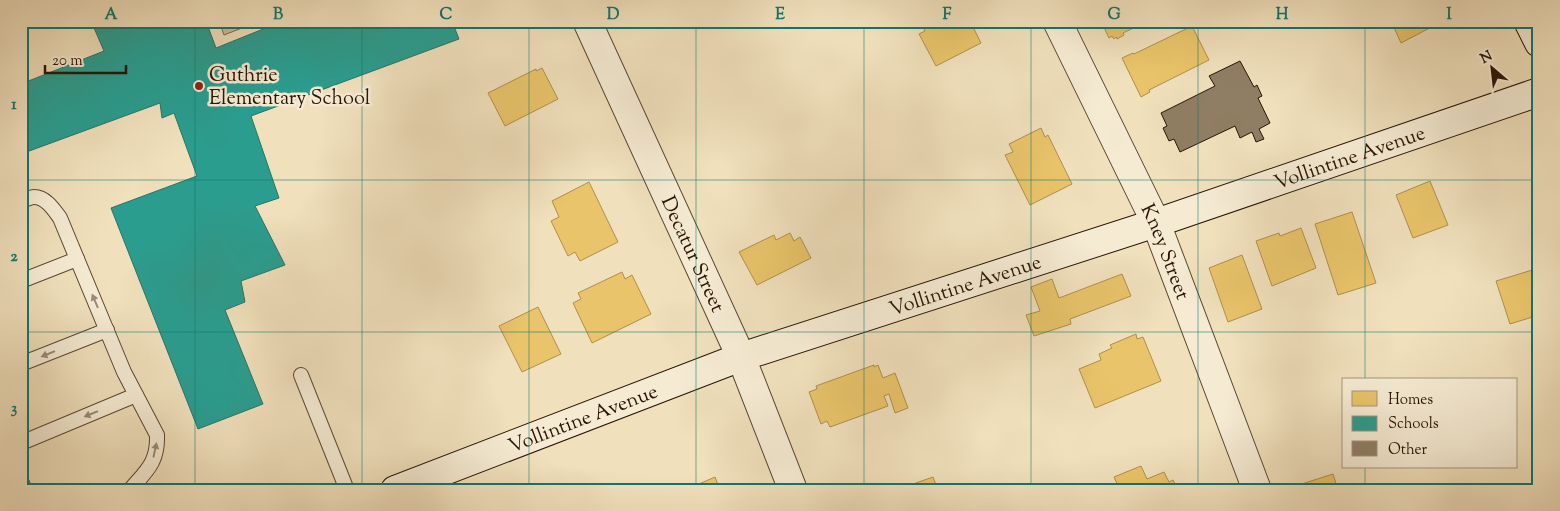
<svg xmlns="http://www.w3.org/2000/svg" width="1560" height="511" font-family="'Sorts Mill Goudy',serif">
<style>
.green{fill:#cebd9d;stroke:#7c6851}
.homes{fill:#e9c46a;stroke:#af8f4c}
.schools{fill:#2a9d8f;stroke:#2a7466}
.building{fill:#907e64;stroke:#291405}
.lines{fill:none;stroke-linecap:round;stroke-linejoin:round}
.lane-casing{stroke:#5b4733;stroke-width:16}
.street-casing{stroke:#5b4733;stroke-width:30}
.secondary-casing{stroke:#291405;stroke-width:30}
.lane{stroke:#f5ebd3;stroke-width:14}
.street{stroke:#f5ebd3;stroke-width:28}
.secondary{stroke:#f5ebd3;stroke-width:28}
.oneway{fill:#998a76}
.grid{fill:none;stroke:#0f766e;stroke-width:1;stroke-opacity:0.55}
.poi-dot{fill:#8f2418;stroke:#f5ebd3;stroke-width:2}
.labels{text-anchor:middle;stroke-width:5;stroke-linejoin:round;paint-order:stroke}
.poi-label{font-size:20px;fill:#291405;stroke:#f5ebd3;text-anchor:start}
.street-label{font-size:20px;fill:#291405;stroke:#f5ebd3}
.neatline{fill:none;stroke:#0f766e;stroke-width:2}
.grid-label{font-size:16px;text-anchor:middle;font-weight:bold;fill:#0f766e}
</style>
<rect width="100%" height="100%" fill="#f0e0bc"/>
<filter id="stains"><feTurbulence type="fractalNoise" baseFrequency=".004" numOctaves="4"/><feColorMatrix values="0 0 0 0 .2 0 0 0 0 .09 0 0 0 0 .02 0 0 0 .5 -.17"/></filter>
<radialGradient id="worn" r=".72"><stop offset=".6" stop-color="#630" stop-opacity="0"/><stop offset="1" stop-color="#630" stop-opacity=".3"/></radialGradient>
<polygon class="green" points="219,21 260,21 224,35"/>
<g class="homes">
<polygon points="927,21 970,21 981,43 936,66 919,34 925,31 921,24"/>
<polygon points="1101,21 1148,21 1123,33 1124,35 1117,39 1116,37 1114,39 1112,36 1109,38"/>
<polygon points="1391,21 1443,21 1401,43"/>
<polygon points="1192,26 1209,60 1149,90 1150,92 1141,97 1122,58 1133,53 1134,54"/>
<polygon points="542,68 558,99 505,126 488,93 536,69 536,71"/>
<polygon points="1041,128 1045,137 1048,135 1072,184 1030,205 1005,155 1013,152 1009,144"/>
<polygon points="1430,181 1448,225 1413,238 1396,195"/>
<polygon points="589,182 618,242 580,261 575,252 568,256 551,221 559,217 552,201"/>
<polygon points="1352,212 1376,283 1338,295 1315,224"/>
<polygon points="1301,228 1316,268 1272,286 1256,241 1279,233 1280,236"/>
<polygon points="790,233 794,241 800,237 811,258 757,285 739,252 774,235 776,240"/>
<polygon points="1242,255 1262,309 1228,322 1209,268"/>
<polygon points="1539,268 1539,315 1510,324 1496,281"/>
<polygon points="622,272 625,279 632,275 651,314 592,343 573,303 581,299 578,293"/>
<polygon points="1122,274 1131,296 1070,319 1071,324 1034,336 1026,315 1040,311 1031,287 1052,279 1059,298"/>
<polygon points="538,307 561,354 522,372 499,326"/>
<polygon points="1136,334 1137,339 1143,337 1161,381 1095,408 1079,369 1101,360 1099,354 1112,348 1110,345"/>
<polygon points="874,365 874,367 878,365 883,378 895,373 908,408 895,413 889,394 884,396 888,406 830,427 827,421 821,424 809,392 817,389 816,386"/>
<polygon points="1141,466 1147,479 1164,472 1169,482 1173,480 1178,490 1120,490 1114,477"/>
<polygon points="1333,474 1338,490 1286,490 1286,489"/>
<polygon points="715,477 720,490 685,490"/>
<polygon points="933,477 938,490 896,490"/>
</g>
<polygon class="schools" points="91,21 206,21 216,48 283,21 452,21 459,39 251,116 279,198 255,206 285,265 241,281 245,302 225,310 263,404 198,429 111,208 197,176 174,113 162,118 160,103 21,154 21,84 104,51"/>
<polygon class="building" points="1240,61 1254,87 1257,85 1262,96 1258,98 1270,123 1259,129 1264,139 1256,142 1252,132 1240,138 1235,126 1180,152 1174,139 1169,141 1163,128 1167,126 1161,113 1215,86 1209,76"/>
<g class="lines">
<g class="lane-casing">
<g id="lane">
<path d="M21 201C25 200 30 197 34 197 46 197 54 210 60 218L124 372 157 435C158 463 146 471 130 490"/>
<polyline points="21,281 77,259"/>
<polyline points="21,364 107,330"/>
<polyline points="301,375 347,490"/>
<polyline points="21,443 136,395"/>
<polyline points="21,481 25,490"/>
</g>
</g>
<g class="street-casing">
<g id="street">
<path id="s1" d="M587 21 741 357 793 490"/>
<path id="s2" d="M1057 21 1156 223 1257 490"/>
</g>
</g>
<g class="secondary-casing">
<g id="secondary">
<polyline points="1528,21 1539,43"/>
<path id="s3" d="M395 490 741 357 1156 223 1539 92"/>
</g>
</g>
<use href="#lane" class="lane"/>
<use href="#street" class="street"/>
<use href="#secondary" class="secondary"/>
</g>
<defs><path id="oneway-solid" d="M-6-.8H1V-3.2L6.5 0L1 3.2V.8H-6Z" transform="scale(1.25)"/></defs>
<g class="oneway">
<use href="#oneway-solid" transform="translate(95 301) rotate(-113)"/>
<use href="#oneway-solid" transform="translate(48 354) rotate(158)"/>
<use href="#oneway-solid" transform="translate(91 414) rotate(158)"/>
<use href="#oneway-solid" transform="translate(155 450) rotate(-78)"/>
</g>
<path class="grid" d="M195 21V490M362 21V490M529 21V490M696 21V490M864 21V490M1031 21V490M1198 21V490M1365 21V380M21 180H1539M21 332H1539M1365 467V490"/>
<circle class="poi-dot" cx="199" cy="86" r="5"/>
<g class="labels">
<g class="poi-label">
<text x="209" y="81">Guthrie<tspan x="209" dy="23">Elementary School</tspan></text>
</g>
<g class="street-label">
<text dy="7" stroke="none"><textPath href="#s3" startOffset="1011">Vollintine Avenue</textPath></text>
<text dy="7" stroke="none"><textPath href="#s2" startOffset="255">Kney Street</textPath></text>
<text dy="7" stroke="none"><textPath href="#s1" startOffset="256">Decatur Street</textPath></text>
<text dy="7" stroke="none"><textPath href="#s3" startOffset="606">Vollintine Avenue</textPath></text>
<text dy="7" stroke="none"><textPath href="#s3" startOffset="201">Vollintine Avenue</textPath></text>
</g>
</g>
<rect width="1560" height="511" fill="none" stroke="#f0e0bc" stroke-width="55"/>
<rect x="1342" y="378" width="175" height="90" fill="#f5ebd3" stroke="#a39581"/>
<rect x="1352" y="391" width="25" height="15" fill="#e9c46a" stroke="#a39581"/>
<text x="1388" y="404" font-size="15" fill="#291405">Homes</text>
<rect x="1352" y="416" width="25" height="15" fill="#2a9d8f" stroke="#a39581"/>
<text x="1388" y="428" font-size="15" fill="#291405">Schools</text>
<rect x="1352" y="441" width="25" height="15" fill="#907e64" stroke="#a39581"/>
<text x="1388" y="454" font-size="15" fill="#291405">Other</text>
<g transform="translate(1492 68) rotate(332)" stroke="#f5ebd3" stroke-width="4" paint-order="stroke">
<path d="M0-4L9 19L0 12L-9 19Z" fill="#291405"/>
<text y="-8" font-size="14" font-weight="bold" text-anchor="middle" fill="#291405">N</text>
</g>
<path d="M45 65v8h81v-8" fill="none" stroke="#291405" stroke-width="2.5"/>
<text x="52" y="65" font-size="15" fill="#291405" stroke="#f5ebd3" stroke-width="4" paint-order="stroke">20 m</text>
<rect x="28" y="28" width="1504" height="456" class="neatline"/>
<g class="grid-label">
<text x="111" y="19">A</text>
<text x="278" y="19">B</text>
<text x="446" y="19">C</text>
<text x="613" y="19">D</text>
<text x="780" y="19">E</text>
<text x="947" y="19">F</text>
<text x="1114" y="19">G</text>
<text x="1282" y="19">H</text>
<text x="1449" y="19">I</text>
<text x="14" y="109">1</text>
<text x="14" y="261">2</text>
<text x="14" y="413">3</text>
</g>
<rect width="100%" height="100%" filter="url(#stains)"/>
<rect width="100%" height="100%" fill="url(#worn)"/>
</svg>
